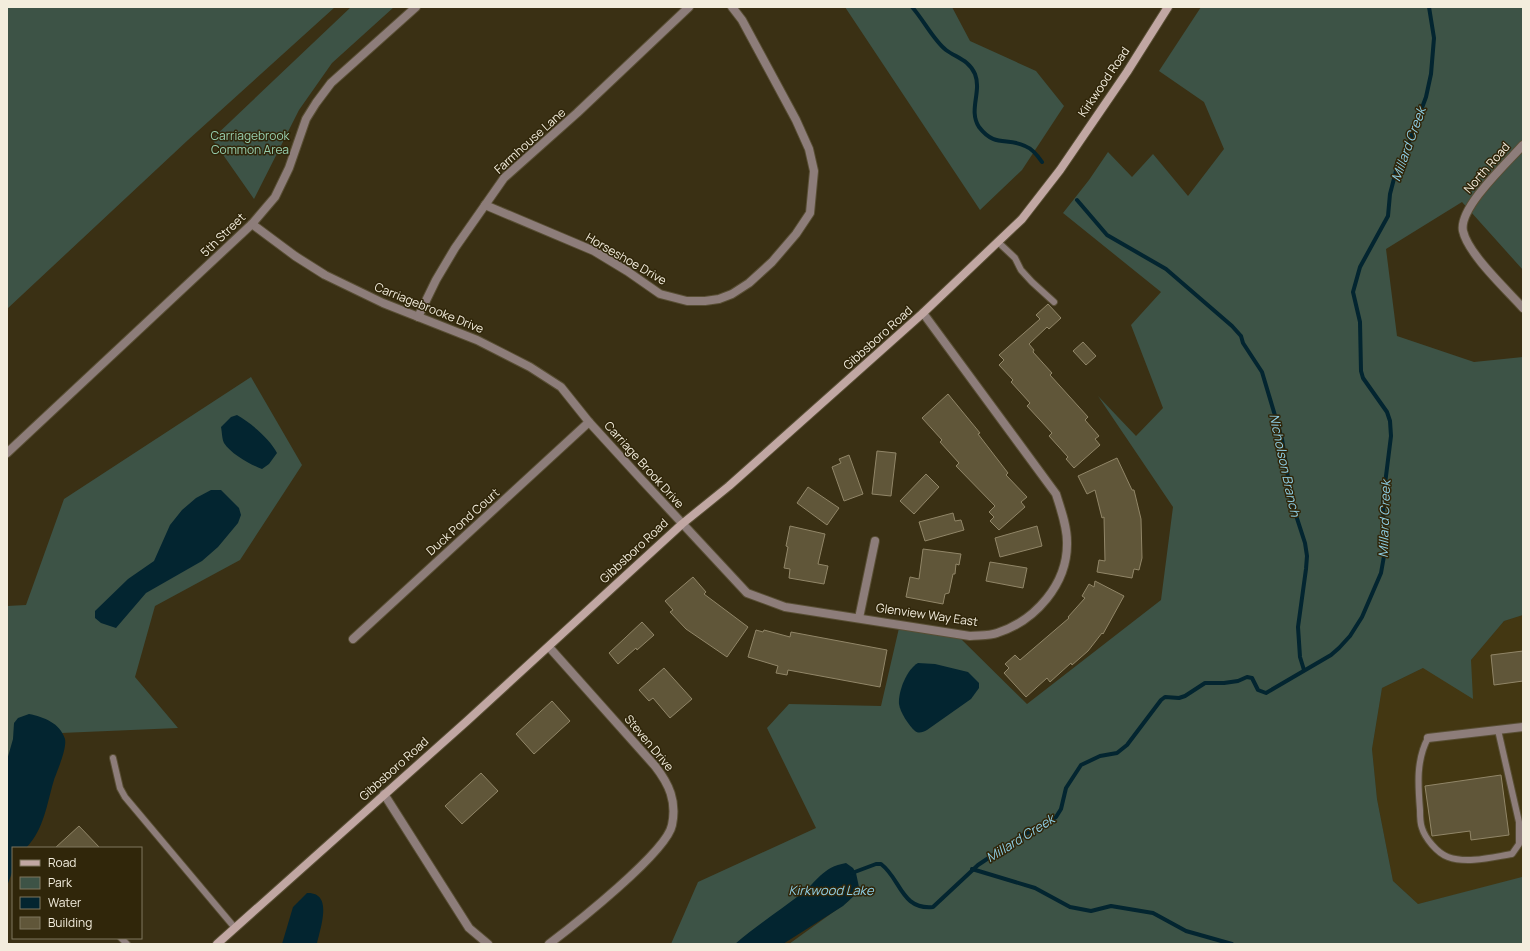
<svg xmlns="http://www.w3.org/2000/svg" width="1530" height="951" font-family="Manrope,sans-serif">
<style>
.built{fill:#433712}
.green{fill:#3d5346}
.water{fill:#032530}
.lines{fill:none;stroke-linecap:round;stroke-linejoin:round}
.stream{stroke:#032530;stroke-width:4}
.building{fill:#605639;stroke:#918668}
.lane-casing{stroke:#584e34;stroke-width:8}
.street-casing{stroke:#584e34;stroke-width:10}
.secondary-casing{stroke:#584e34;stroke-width:10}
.lane{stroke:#8d7d7a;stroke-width:6}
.street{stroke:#8d7d7a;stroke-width:8}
.secondary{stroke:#c1a7a3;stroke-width:8}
.labels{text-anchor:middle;stroke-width:3;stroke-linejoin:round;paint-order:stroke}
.street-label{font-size:12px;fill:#f3eddd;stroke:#30260a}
.park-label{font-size:12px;fill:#98cfaf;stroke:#30260a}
.water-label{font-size:13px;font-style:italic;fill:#8ecee5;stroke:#30260a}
</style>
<rect width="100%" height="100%" fill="#3a3014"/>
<polygon class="built" points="1523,615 1523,878 1418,904 1393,881 1377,799 1372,749 1382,688 1423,668 1471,660 1504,621"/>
<g class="green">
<polygon points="7,7 335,7 188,140 7,309"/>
<polygon points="351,7 394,7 332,63 299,110 254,199 212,139"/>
<polygon points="845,7 952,7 970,41 1036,71 1064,106 1022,170 980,210"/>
<polygon points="1201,7 1523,7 1523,270 1462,202 1386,249 1397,336 1474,362 1523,357 1523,615 1504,621 1471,660 1473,699 1423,668 1382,688 1372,749 1377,799 1393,881 1418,904 1522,877 1523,944 789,944 850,900 747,944 671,944 698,882 816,828 767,728 789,704 881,706 899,628 959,637 1027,704 1161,600 1173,507 1098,396 1136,436 1163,408 1131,325 1161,292 1063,213 1089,180 1108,152 1132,177 1153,154 1188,196 1224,149 1204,102 1159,71"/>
<polygon points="251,377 302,465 240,560 155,606 135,677 178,728 61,733 13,848 7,882 7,606 26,605 64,499"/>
</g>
<g class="water">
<path d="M237 415C251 423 270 439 277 453L269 464 262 469C251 465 231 454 224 443 222 439 222 432 221 427L231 417Z"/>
<polygon points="211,490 221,490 239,508 241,515 238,523 218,547 202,561 146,593 116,628 101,623 95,618 95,611 128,579 154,561 170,525 182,510 196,498"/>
<path d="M918 663 935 664 968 672 979 683V688L971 699 927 730C923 732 919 734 915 731 909 726 900 712 899 704 898 691 907 669 918 663Z"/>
<path d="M29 714C44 717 60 723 65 739 67 749 57 771 54 780 47 803 44 830 26 848H13V870L7 886V760L13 739 14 723 18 718Z"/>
<path d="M846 863 853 868 856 873 859 887 856 894 843 906 783 944H735C756 926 779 911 801 894 817 882 822 867 846 863Z"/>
<path d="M307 893C334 892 320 929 317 944H282L293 907Z"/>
</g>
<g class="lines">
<g class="stream">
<path d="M912 7C923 19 934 41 946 50 957 58 969 60 975 74 982 92 968 110 979 127 995 148 1007 137 1025 146 1033 149 1038 156 1042 162"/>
<polyline points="1077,200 1107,235 1166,269 1232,326 1241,336 1243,343 1262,372 1282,439 1292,503 1305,543 1307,556 1306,569 1298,627 1300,657 1304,670"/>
<polyline points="972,869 1035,888 1070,907 1091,911 1111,906 1153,913 1186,931 1232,944"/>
<path d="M852 873 876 864H881C901 879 901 910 933 907L978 865 1023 835 1048 823 1056 817 1061 809 1066 788 1081 765 1100 756 1117 753 1127 745 1161 700 1165 697 1179 698 1185 696 1205 683H1224L1238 681 1247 677 1252 678 1258 690 1266 693 1331 655 1339 648 1350 636 1362 617 1381 573 1384 556 1383 500 1391 436 1390 421 1387 412 1363 378 1361 371 1360 322 1353 292 1360 267 1388 216 1390 194 1396 171 1407 148 1426 97 1431 74 1434 38 1429 7"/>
</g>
</g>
<g class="building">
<polygon points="1048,304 1061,318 1049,329 1047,327 1029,344 1034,350 1033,352 1052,373 1050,375 1088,417 1085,420 1099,436 1095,439 1100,445 1074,468 1066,459 1068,457 1049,436 1052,433 1027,406 1030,403 1011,382 1013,380 999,365 1004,360 999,355 1040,319 1036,315"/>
<polygon points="1083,342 1096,356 1086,365 1073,351"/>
<polygon points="948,394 980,433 978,434 1008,473 1006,475 1027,497 1021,502 1025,507 999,530 990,521 994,517 989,512 995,506 956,466 959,463 940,442 942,440 922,418"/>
<polygon points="877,451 896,453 891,496 872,494"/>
<polygon points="849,455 863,494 844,501 832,467 841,463 839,459"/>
<polygon points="1117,458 1132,490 1134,490 1141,519 1142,558 1139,570 1134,569 1132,578 1097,572 1099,560 1105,561 1104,517 1102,518 1095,490 1087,494 1078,476"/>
<polygon points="926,474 939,487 914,514 900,501"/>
<polygon points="808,487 839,508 827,525 797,503"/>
<polygon points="953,513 955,521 961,520 964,530 925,541 919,522"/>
<polygon points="790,526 825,534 818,564 828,566 824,584 789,578 790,569 784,568 788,547 786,546"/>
<polygon points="1037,526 1042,546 1000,557 995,538"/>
<polygon points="923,549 961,554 959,565 956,564 955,574 953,574 949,593 945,594 943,604 906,597 910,577 919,579"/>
<polygon points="990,562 1027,568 1023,588 986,581"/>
<polygon points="693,577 706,592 704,594 748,627 727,657 686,629 670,612 673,610 665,601"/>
<polygon points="1095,581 1124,596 1103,634 1102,633 1088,651 1072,665 1071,663 1050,682 1047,678 1026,697 1004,673 1009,668 1005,664 1015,655 1020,660 1069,618 1068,617 1085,598 1082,596 1089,584 1094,587"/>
<polygon points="642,622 654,635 637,650 636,648 618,664 609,653"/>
<polygon points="756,630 763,632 764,630 790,637 791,632 887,650 880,687 788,670 787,675 776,673 778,666 748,657"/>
<polygon points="1523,651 1523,681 1494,685 1491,655"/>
<polygon points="664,668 692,699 670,718 653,698 649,701 639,690"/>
<polygon points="552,701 570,721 534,754 516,734"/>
<polygon points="481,773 498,791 462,824 445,806"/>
<polygon points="1501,775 1509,835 1471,840 1470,831 1432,836 1425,786"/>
<polygon points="79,826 100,848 55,848"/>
</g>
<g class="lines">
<g class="lane-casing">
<g id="lane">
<polyline points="998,242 1015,258 1021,270 1032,282 1054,302"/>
<path d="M1428 738C1416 760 1418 785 1420 810 1420 815 1420 823 1422 828 1425 838 1437 853 1448 857 1467 864 1493 857 1512 854L1519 844V822L1498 730"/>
<polyline points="113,758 120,788 125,797 235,928"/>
<polyline points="121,938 127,944"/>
</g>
</g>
<g class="street-casing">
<g id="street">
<path d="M1523 145C1508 162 1458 208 1463 231 1468 254 1507 290 1523 308"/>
<polyline points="485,205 594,251 627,271 660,294 687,301 705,301 719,299 732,294 749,283 772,262 796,234 810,213 814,171 809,149 796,120 742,20 732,7"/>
<path d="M252 224 295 256 325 275 383 303 477 340 530 367 561 387 589 422 641 479 747 593 785 607 970 636C978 635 989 636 997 633 1035 621 1068 584 1067 542 1067 526 1061 510 1056 494L923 313"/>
<polyline points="418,317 436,280 455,248 504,178 577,113 689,7"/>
<polyline points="7,453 252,224 275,197 289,168 306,119 316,103 331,83 416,7"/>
<polyline points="859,618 875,541"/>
<polyline points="353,639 589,422"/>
<polyline points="1428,738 1523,727"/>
<polyline points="384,794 469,928 488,944"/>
<path d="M549 944C574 925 667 852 672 825 677 801 669 784 655 766L549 647"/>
</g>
</g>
<g class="secondary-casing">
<polyline id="secondary" points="217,944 467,721 682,524 729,486 923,313 1022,219 1060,170 1127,72 1168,7"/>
</g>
<use href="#lane" class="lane"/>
<use href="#street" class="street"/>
<use href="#secondary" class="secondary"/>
</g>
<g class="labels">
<g class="street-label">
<text transform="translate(1104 82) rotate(-56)" y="4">Kirkwood Road</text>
<text transform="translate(530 141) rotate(-42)" y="4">Farmhouse Lane</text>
<text transform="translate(1487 168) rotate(-49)" y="4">North Road</text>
<text transform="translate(223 235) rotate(-44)" y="4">5th Street</text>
<text transform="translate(626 259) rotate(30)" y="4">Horseshoe Drive</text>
<text transform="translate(429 308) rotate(22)" y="4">Carriagebrooke Drive</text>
<text transform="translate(878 338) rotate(-42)" y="4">Gibbsboro Road</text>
<text transform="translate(644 465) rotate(48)" y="4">Carriage Brook Drive</text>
<text transform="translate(463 522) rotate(-42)" y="4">Duck Pond Court</text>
<text transform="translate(634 551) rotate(-43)" y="4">Gibbsboro Road</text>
<text transform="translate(927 615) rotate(8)" y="4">Glenview Way East</text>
<text transform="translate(649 743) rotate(50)" y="4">Steven Drive</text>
<text transform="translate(394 769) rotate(-42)" y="4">Gibbsboro Road</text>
</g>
<g class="park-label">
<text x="250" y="140">Carriagebrook<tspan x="250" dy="14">Common Area</tspan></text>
</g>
<g class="water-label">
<text transform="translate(1408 144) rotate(-70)" y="5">Millard Creek</text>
<text transform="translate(1285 465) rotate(78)" y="5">Nicholson Branch</text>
<text transform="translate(1384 519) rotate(-88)" y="5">Millard Creek</text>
<text transform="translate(1020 838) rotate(-32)" y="5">Millard Creek</text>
<text x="831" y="895">Kirkwood Lake</text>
</g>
</g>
<rect width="1530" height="951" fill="none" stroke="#f3eddd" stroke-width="16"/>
<rect x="12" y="847" width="130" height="92" fill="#30260a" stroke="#7e765e"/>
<rect x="20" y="860" width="20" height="6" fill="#c1a7a3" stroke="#7e765e"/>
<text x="48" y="867" font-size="12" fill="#f3eddd">Road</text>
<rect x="20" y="877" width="20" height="12" fill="#3d5346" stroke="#7e765e"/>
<text x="48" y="887" font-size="12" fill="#f3eddd">Park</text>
<rect x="20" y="897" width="20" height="12" fill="#032530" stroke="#7e765e"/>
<text x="48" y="907" font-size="12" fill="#f3eddd">Water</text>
<rect x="20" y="917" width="20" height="12" fill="#605639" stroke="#7e765e"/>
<text x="48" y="927" font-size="12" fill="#f3eddd">Building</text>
</svg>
